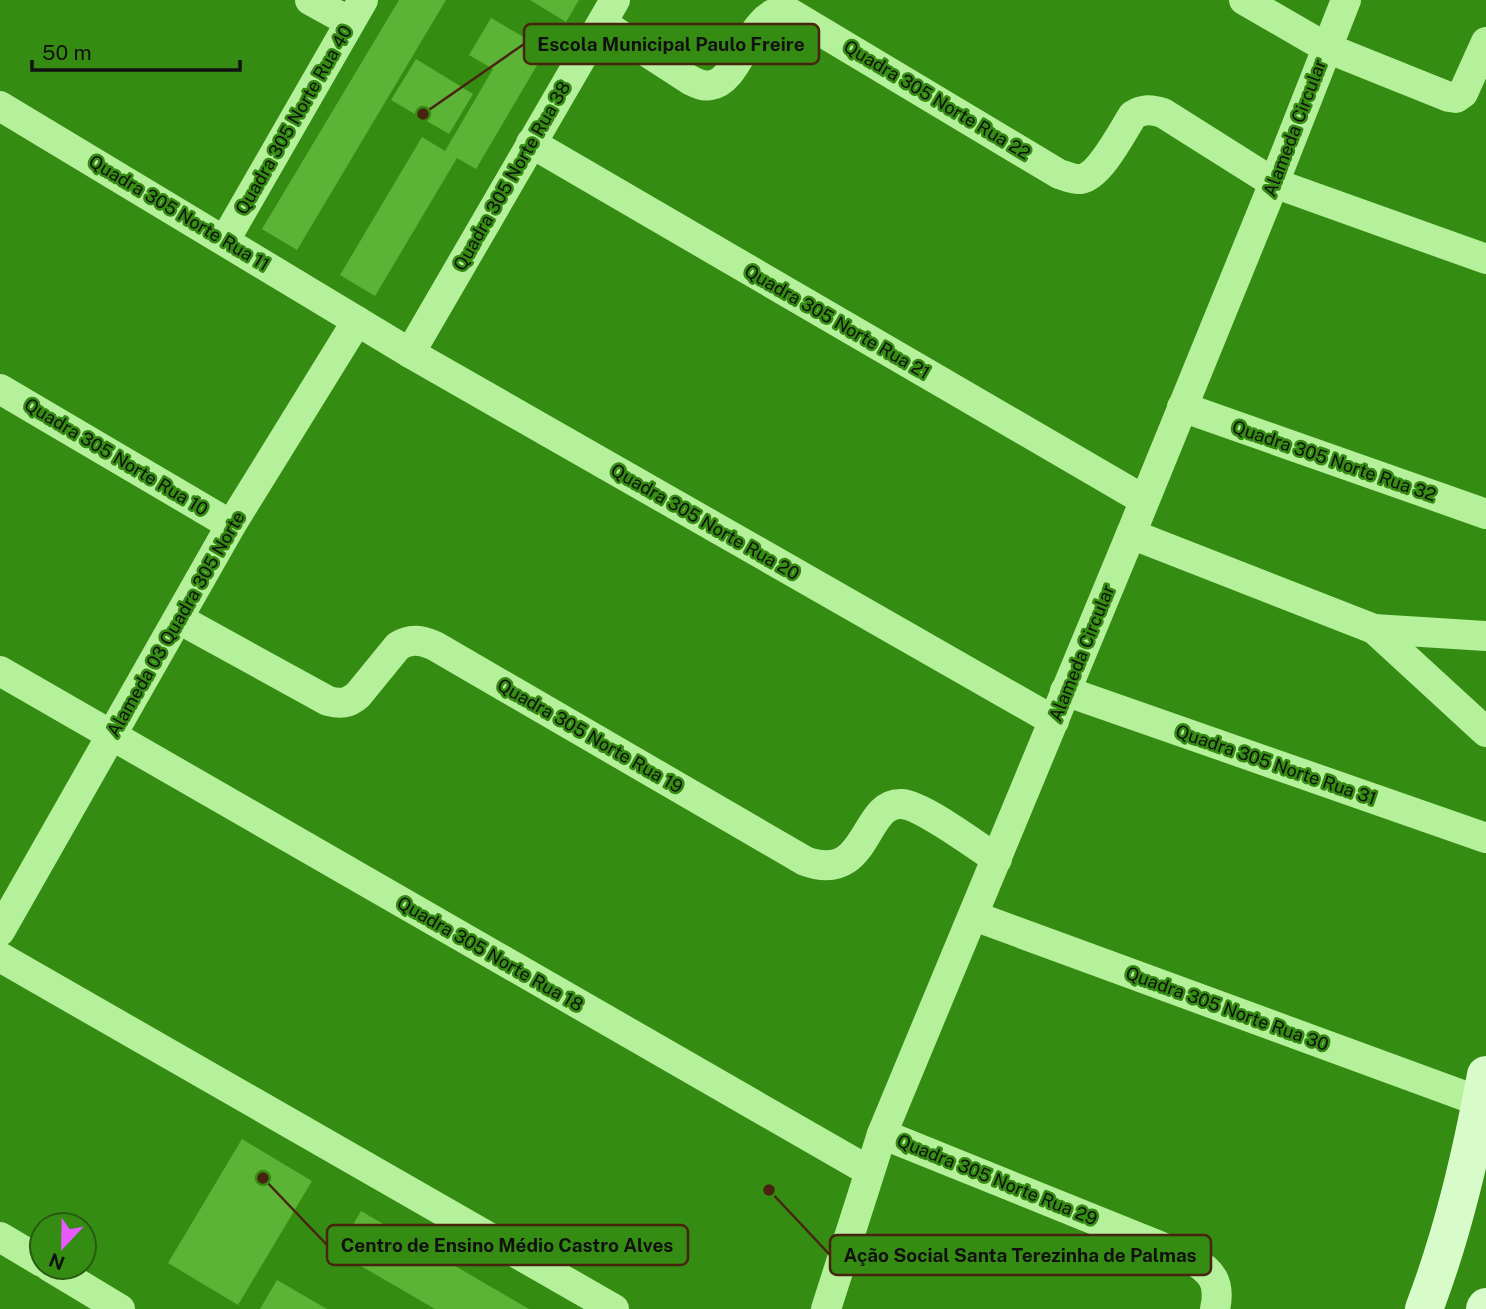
<svg xmlns="http://www.w3.org/2000/svg" width="1486" height="1309" font-family="'Public Sans',sans-serif">
<style>
.building{fill:#5cb436}
.lines{fill:none;stroke-linecap:round;stroke-linejoin:round}
.street{stroke:#b5f19a;stroke-width:30}
.secondary{stroke:#d7fcc9;stroke-width:38}
.labels{text-anchor:middle;stroke-width:5;stroke-linejoin:round;paint-order:stroke}
.street-label{font-size:18px;fill:#111;stroke:#358c12}
.leader{fill:none;stroke:#472310;stroke-width:2.5}
.callout-dot{fill:#472310;stroke:#358c12;stroke-width:2.5}
.callout{fill:#358c12;stroke:#472310;stroke-width:2.5}
.callout-label{font-size:19px;text-anchor:middle;font-weight:bold;fill:#111}
</style>
<rect width="100%" height="100%" fill="#358c12"/>
<g class="building">
<polygon points="399,0 446,0 297,250 262,229"/>
<polygon points="530,0 579,0 566,22"/>
<polygon points="491,18 546,50 476,169 457,158 375,296 340,275 422,137 445,151 493,69 469,55"/>
<polygon points="416,59 473,94 449,134 391,100"/>
<polygon points="242,1139 312,1181 238,1305 168,1263"/>
<polygon points="361,1211 529,1309 435,1309 337,1252"/>
<polygon points="277,1280 327,1309 260,1309"/>
</g>
<g class="lines">
<g class="street">
<polyline points="310,0 350,22"/>
<polyline points="1244,0 1327,48 1449,97 1456,98 1463,93 1486,42"/>
<path d="M602 23 690 80C696 83 703 87 711 85 740 81 748 15 785 10L1059 174C1066 176 1073 180 1081 179 1100 176 1122 132 1133 115 1143 109 1151 109 1163 113L1274 183 1486 259"/>
<polyline points="0,106 410,353 1054,721"/>
<polyline points="531,143 1144,500"/>
<polyline points="225,240 363,0"/>
<polyline points="410,353 615,0"/>
<polyline points="0,389 231,525"/>
<polyline points="1182,407 1486,514"/>
<polyline points="1131,534 1374,629 1486,636"/>
<path d="M179 619 328 701C340 704 348 704 358 695L398 646C411 638 421 640 435 646L805 861C870 885 862 801 902 804 924 806 976 846 997 859"/>
<polyline points="1374,629 1486,732"/>
<polyline points="0,671 869,1171"/>
<polyline points="1065,691 1486,838"/>
<polyline points="974,916 1481,1102"/>
<polyline points="0,931 231,525 357,321"/>
<polyline points="0,957 614,1309"/>
<path d="M882 1134 1189 1258C1212 1271 1221 1282 1215 1309"/>
<polyline points="0,1237 42,1262"/>
<polyline points="50,1267 120,1309"/>
<polyline points="826,1309 882,1134 1131,534 1274,183 1346,0"/>
</g>
<g class="secondary">
<path d="M1424 1309C1453 1233 1471 1155 1486 1075"/>
<polyline points="1485,1309 1486,1307"/>
</g>
</g>
<g class="labels">
<g class="street-label">
<text transform="translate(937 100) rotate(31)" y="6">Quadra 305 Norte Rua 22</text>
<text transform="translate(294 120) rotate(-60)" y="6">Quadra 305 Norte Rua 40</text>
<text transform="translate(1295 128) rotate(-69)" y="6">Alameda Circular</text>
<text transform="translate(512 176) rotate(-60)" y="6">Quadra 305 Norte Rua 38</text>
<text transform="translate(179 213) rotate(31)" y="6">Quadra 305 Norte Rua 11</text>
<text transform="translate(837 322) rotate(30)" y="6">Quadra 305 Norte Rua 21</text>
<text transform="translate(116 457) rotate(31)" y="6">Quadra 305 Norte Rua 10</text>
<text transform="translate(1334 461) rotate(19)" y="6">Quadra 305 Norte Rua 32</text>
<text transform="translate(705 522) rotate(30)" y="6">Quadra 305 Norte Rua 20</text>
<text transform="translate(176 624) rotate(-60)" y="6">Alameda 03 Quadra 305 Norte</text>
<text transform="translate(1082 653) rotate(-68)" y="6">Alameda Circular</text>
<text transform="translate(590 736) rotate(30)" y="6">Quadra 305 Norte Rua 19</text>
<text transform="translate(1276 765) rotate(19)" y="6">Quadra 305 Norte Rua 31</text>
<text transform="translate(490 954) rotate(30)" y="6">Quadra 305 Norte Rua 18</text>
<text transform="translate(1227 1009) rotate(20)" y="6">Quadra 305 Norte Rua 30</text>
<text transform="translate(997 1180) rotate(22)" y="6">Quadra 305 Norte Rua 29</text>
</g>
</g>
<path class="leader" d="M423 114L524 44M263 1178L327 1245M769 1190L830 1255"/>
<g class="callout-dot">
<circle cx="423" cy="114" r="7"/>
<circle cx="263" cy="1178" r="7"/>
<circle cx="769" cy="1190" r="7"/>
</g>
<g class="callout">
<rect x="524" y="24" width="295" height="40" rx="7"/>
<rect x="327" y="1225" width="361" height="40" rx="7"/>
<rect x="830" y="1235" width="381" height="40" rx="7"/>
</g>
<g class="callout-label">
<text x="671" y="51">Escola Municipal Paulo Freire</text>
<text x="507" y="1252">Centro de Ensino Médio Castro Alves</text>
<text x="1020" y="1262">Ação Social Santa Terezinha de Palmas</text>
</g>
<g transform="translate(63 1246) rotate(202)"><circle r="33" fill="#358c12" stroke="#275b12" stroke-width="2"/>
<path d="M0-5L12 26L0 18L-12 26Z" fill="#e85aff"/>
<text y="-10" font-size="19" font-weight="bold" text-anchor="middle" fill="#111111">N</text>
</g>
<path d="M32 60v10h208v-10" fill="none" stroke="#111111" stroke-width="3.5"/>
<text x="42" y="60" font-size="21" fill="#111111" stroke="#358c12" stroke-width="5" paint-order="stroke">50 m</text>
</svg>
